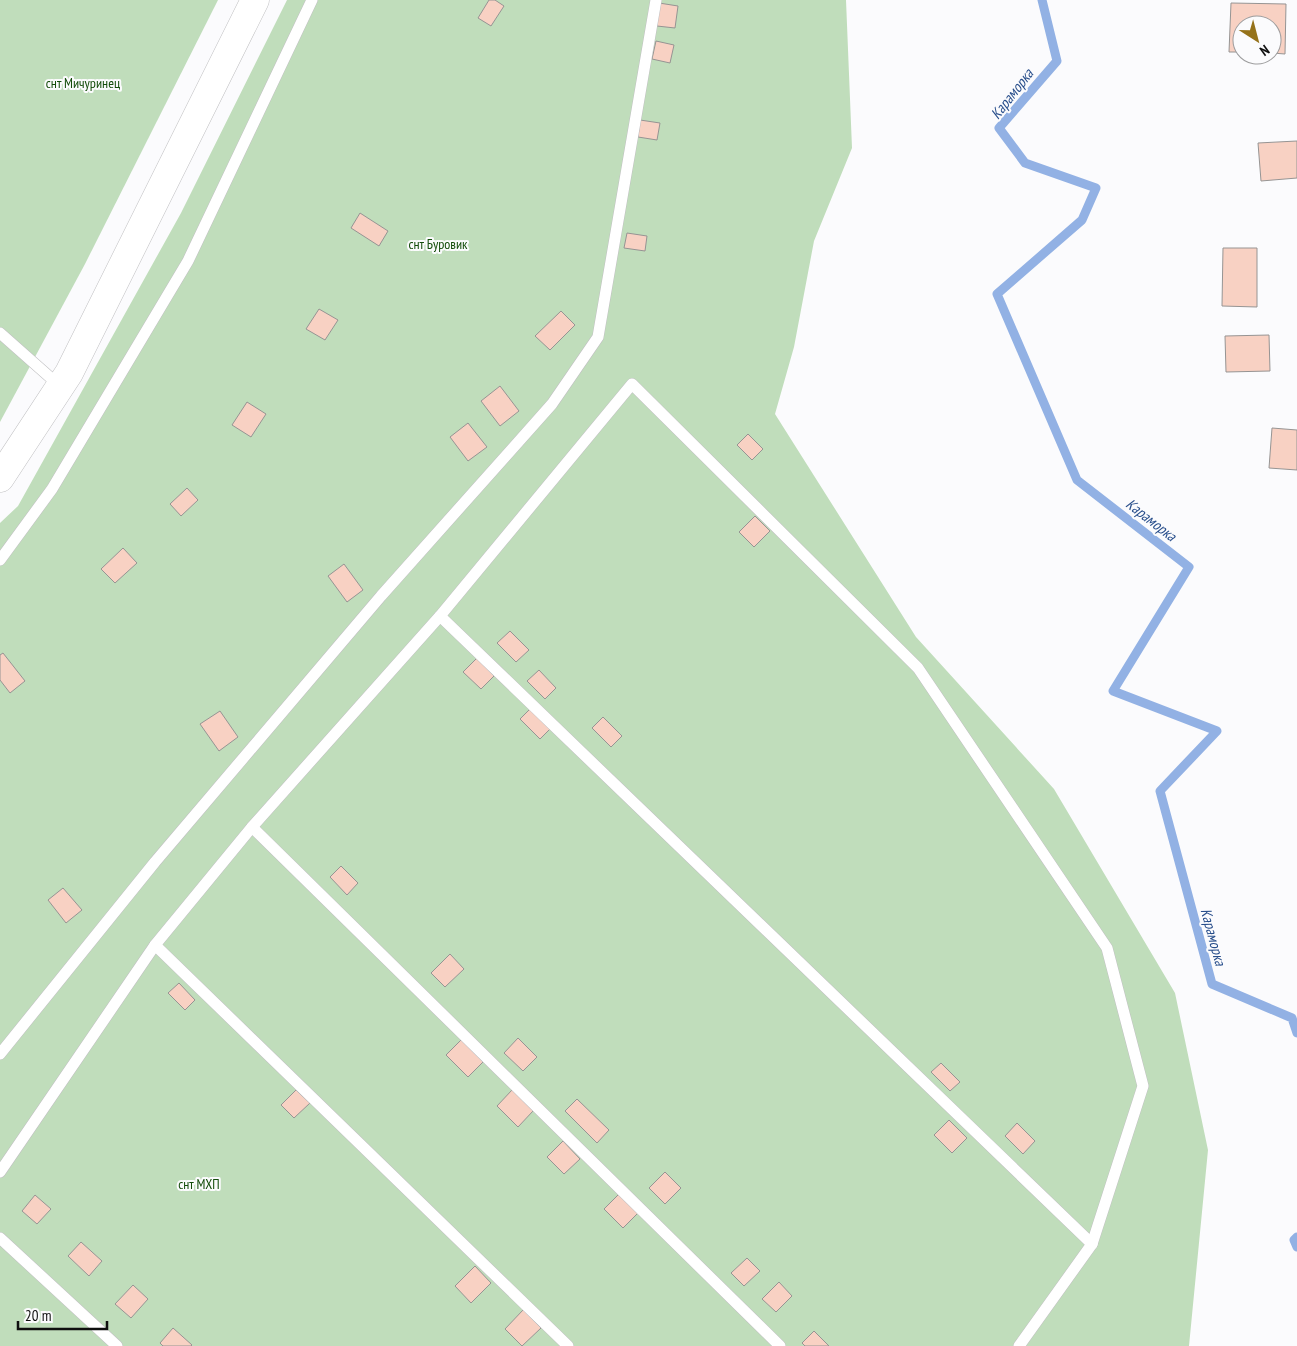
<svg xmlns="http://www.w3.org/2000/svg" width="1297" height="1346" font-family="'PT Sans Narrow',sans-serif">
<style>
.green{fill:#c0ddbb}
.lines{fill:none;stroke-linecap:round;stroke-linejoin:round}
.stream{stroke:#92b1e4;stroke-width:9}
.building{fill:#f8d1c3;stroke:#969493}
.service-casing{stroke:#c0c0c2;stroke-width:12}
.tertiary-casing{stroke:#c0c0c2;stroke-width:29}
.service{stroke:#fff;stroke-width:11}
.tertiary{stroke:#fff;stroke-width:28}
.labels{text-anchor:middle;stroke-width:4;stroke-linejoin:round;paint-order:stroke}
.park-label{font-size:14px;fill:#134c0a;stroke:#fbfbfd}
.water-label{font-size:15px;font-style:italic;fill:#284e8b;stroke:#fbfbfd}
</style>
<rect width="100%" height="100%" fill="#fbfbfd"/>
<g class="green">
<polygon points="0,0 218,0 85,264 0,422"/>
<polygon points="287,0 846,0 852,148 814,241 794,347 775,414 916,637 1054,789 1175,993 1208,1150 1189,1346 0,1346 0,523 18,506 181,213"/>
</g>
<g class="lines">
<g class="stream">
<polyline points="1042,0 1057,61 999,128 1025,163 1096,188 1082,220 997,294 1077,480 1189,567 1113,691 1217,731 1160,791 1212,984 1292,1018 1297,1033"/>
<polyline points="1297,1237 1294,1240 1297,1247"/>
</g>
</g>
<g class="building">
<polygon points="489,0 495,0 504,6 491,26 478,18"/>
<polygon points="659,3 678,6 675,28 657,26"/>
<polygon points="1231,3 1286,4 1285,54 1272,53 1272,25 1242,25 1242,52 1229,52"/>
<polygon points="656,41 674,45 670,63 652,59"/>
<polygon points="640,120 660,123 657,140 638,137"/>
<polygon points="1297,141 1297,178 1261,181 1258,143"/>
<polygon points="360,213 388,231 379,246 351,228"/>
<polygon points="627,233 647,236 645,251 624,248"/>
<polygon points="1223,248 1257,248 1257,307 1222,306"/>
<polygon points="319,309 338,320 325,340 306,329"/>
<polygon points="561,311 575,325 550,350 535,336"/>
<polygon points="1269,335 1270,371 1226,372 1225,336"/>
<polygon points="500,386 519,411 500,426 481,401"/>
<polygon points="247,402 266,414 251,437 232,425"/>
<polygon points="468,423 487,447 468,461 450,437"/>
<polygon points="1272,428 1297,430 1297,470 1269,468"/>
<polygon points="748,434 763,449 752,460 737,445"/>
<polygon points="187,488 198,500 181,516 170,504"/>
<polygon points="755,516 770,531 754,547 739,532"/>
<polygon points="123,548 137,563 115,583 101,569"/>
<polygon points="344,564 363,590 347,602 328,576"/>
<polygon points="510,631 529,650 516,662 497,643"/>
<polygon points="3,653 25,681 10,693 0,680 0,655"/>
<polygon points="477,658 494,676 481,689 463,672"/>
<polygon points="539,670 556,688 545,699 527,681"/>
<polygon points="531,708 551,728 540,739 520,719"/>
<polygon points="220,711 238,737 219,751 200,724"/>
<polygon points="603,717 622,736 611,747 592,728"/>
<polygon points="341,866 358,883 347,895 330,877"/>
<polygon points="63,888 82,910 66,923 48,900"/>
<polygon points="450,954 464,969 445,987 431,973"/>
<polygon points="179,983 195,1000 185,1010 168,993"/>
<polygon points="518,1038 537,1057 523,1071 504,1053"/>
<polygon points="461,1040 483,1062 468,1077 446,1055"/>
<polygon points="941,1063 960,1082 950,1091 931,1072"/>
<polygon points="296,1090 310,1103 294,1118 281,1105"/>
<polygon points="512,1090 533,1111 518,1127 497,1106"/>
<polygon points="577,1099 609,1130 597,1143 565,1111"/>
<polygon points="949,1120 967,1138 952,1153 934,1135"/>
<polygon points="1017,1123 1035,1141 1023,1154 1005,1136"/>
<polygon points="563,1141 580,1159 564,1174 547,1157"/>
<polygon points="665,1172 681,1188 665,1204 649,1188"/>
<polygon points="619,1194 638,1213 623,1228 604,1209"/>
<polygon points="35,1195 51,1209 37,1224 22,1211"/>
<polygon points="81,1242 102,1261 89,1276 68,1256"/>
<polygon points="747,1258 760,1271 744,1286 731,1273"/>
<polygon points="475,1266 491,1283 471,1303 455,1286"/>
<polygon points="779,1282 792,1296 776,1312 762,1299"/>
<polygon points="133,1285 148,1299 131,1318 115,1304"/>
<polygon points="523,1310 541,1328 522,1346 505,1329"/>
<polygon points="173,1328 192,1345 191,1346 163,1346 160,1343"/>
<polygon points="814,1331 829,1346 805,1346 802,1343"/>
</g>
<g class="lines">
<g class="service-casing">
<g id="service">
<polyline points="0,333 61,387"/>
<polyline points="0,560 52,489 188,261 312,0"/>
<polyline points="440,616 1092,1244 1019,1346"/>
<polyline points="252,827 780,1346"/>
<polyline points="155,945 568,1346"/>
<polyline points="0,1054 155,862 381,596 552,404 598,337 656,0"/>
<polyline points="0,1172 155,945 252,827 440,616 632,384 918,668 1107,948 1143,1086 1092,1244"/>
<polyline points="0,1238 117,1346"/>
</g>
</g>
<g class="tertiary-casing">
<polyline id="tertiary" points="0,478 69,373 255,0"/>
</g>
<use href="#service" class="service"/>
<use href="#tertiary" class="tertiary"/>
</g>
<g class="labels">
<g class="park-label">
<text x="83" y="88">снт Мичуринец</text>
<text x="438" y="249">снт Буровик</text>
<text x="199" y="1189">снт МХП</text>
</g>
<g class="water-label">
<text transform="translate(1012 94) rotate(-52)" y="5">Караморка</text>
<text transform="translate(1151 520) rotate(38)" y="5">Караморка</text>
<text transform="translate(1213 937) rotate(75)" y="5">Караморка</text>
</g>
</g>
<g transform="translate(1257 40) rotate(144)"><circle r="24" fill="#fbfbfd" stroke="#9d9d9e"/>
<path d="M0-4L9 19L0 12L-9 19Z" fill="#95721a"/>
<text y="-8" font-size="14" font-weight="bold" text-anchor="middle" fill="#0f0f0f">N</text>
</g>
<path d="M18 1321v8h89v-8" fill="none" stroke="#0f0f0f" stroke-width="2.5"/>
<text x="25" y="1321" font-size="15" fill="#0f0f0f" stroke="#fbfbfd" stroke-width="4" paint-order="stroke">20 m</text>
</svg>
